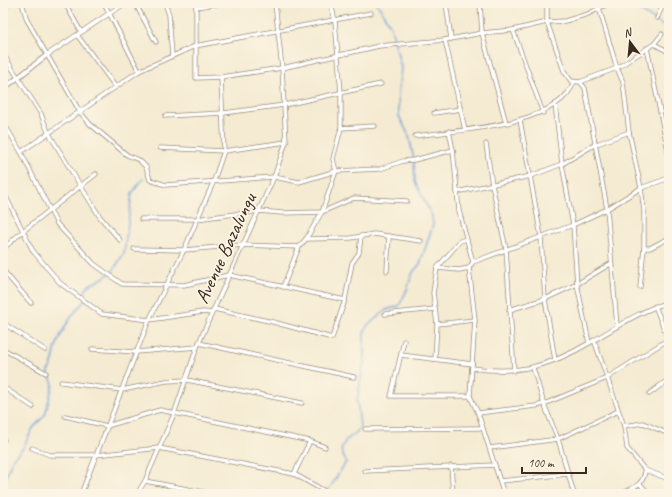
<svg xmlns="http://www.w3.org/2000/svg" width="672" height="497" font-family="Caveat,sans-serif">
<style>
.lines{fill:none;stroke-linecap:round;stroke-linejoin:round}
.stream{stroke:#6c9dd6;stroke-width:1.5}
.minor-casing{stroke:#988a78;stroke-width:5}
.tertiary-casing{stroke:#988a78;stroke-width:5.5}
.minor{stroke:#fff;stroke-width:3.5}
.tertiary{stroke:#fff;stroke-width:4}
.labels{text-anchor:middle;stroke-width:3.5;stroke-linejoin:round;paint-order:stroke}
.street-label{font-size:20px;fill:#3b2a1e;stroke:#fcf5e5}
</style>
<rect width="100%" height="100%" fill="#fcf5e5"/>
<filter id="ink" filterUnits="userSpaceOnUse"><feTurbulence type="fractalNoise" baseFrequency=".025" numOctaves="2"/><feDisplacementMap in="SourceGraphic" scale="8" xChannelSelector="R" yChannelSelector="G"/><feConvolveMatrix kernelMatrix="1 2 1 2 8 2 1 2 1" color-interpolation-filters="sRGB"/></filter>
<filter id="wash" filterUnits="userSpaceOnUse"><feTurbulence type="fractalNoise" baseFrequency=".012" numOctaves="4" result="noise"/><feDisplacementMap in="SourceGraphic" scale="16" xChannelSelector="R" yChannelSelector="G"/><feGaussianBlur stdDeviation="0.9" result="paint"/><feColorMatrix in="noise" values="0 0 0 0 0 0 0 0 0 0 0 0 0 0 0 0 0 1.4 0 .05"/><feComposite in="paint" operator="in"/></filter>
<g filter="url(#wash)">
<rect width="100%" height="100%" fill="#f5ebd2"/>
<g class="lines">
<g class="stream">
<polyline points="629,3 669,30"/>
<path d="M3 483 13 458 23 448 33 428 45 415 53 384 48 371C55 363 53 354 57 344 65 324 72 315 86 299L85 291 89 285 100 280 113 271 124 253 132 193 143 179"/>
<polyline points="326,494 346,462 341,451 345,441 357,432 360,426 357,401 364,361 364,333 367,326 386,310 399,306 406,292 413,272 420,264 433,225 432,216 415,182 414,160 409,136 399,116 398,93 401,68 391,27 377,3"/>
</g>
</g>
</g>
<g filter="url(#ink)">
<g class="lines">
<g class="minor-casing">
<g id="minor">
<polyline points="22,3 27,20 80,112 90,124 127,155 139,160 146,167 150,180 166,185 274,177 299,182 336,171 380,169 403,161 414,160 453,150"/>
<polyline points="65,3 81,32"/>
<polyline points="104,3 139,71"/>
<polyline points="135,3 156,42"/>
<polyline points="165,3 169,15 172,56"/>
<polyline points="196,3 196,78 221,77 282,68 379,46 445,40 482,33 513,30 547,22 565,21 588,14 609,3"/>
<polyline points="446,3 451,39"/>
<polyline points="480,3 482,33 506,123"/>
<polyline points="547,3 547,22 564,71 571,81 580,82 585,88 607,209 617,326"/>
<polyline points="196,7 222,3"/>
<polyline points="3,8 10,3"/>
<polyline points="599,8 617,68 654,44 662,34"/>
<polyline points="657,18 664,3"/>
<polyline points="513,30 543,113"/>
<polyline points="77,35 115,86"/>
<polyline points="445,40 465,130"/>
<polyline points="654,44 669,52"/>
<polyline points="647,48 669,156"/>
<polyline points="3,54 41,114 48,132 80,185 100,217 120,240"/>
<polyline points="580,82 617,68 623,82 629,132 641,188 644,211 644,248 650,248 669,238"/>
<polyline points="555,104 562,164 573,225 577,284 589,343"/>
<polyline points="434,113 461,109"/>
<polyline points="165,116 224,113 284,105 381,84"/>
<polyline points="520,120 541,237 545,299 555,360"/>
<polyline points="3,122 21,152 57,224 94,264 122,284 184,285 229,275 345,300"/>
<polyline points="341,128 375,126"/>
<polyline points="449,131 453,150 459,211 473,262"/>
<path d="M415 136C456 130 558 127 574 82"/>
<polyline points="486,144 492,185 506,249 514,371"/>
<polyline points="160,148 224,151 286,142"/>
<polyline points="21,152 139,71 195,46 371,13"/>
<polyline points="96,174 23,231 33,251 60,283 102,314 149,320 203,312 212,313"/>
<polyline points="3,191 23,231 3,249"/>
<polyline points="457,192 531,176 562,164 594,145 629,132"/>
<polyline points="141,219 196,219 259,211 282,213 322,212 354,198 407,201"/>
<polyline points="306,239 351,238 374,234 421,241"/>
<polyline points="134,249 184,250 243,245 299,247"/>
<polyline points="3,268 6,274 31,303"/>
<polyline points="437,268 459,270 469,268"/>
<polyline points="387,271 389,236"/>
<polyline points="283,287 299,247 306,239 322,212 336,171 333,159 341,128 341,93 335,21 331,3"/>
<polyline points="640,287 644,248"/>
<polyline points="655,306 669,341"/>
<polyline points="214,309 273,322 332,338 345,300 352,263 359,253 361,236"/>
<polyline points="509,310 545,299 577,284 610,264"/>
<polyline points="385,314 435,309"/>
<polyline points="3,323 45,350"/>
<polyline points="437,324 475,320"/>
<path d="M594 340 624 426 627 448 645 470C645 484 633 488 621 494"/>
<polyline points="404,341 391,396 470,396"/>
<polyline points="199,343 354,377"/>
<polyline points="3,349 46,373"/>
<polyline points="92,349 136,352 197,347"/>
<polyline points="401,355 472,364"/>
<polyline points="435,359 437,324 433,293 437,268 460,241 466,239"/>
<path d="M472 368C518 375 551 366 591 342 617 327 639 311 669 302"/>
<polyline points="533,368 544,404 558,439 574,494"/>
<polyline points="61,382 122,390 166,381 187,380 302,403"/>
<polyline points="3,387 33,407"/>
<polyline points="649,394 669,379"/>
<polyline points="478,413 536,406 544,404 607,378 669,339"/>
<polyline points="65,416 107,426 160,410 310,441 325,447"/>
<polyline points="624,426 643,423 669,434"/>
<polyline points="365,429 483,428"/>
<polyline points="3,439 4,440"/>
<polyline points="32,448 50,455 96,455 159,448 294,474 330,494"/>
<polyline points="490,448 558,439 618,411"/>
<polyline points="451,466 453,494"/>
<polyline points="645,470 669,479"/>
<polyline points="365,471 495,465"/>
<polyline points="294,474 310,441"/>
<polyline points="145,481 214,494"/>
<polyline points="500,481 568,474"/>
<polyline points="640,484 649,494"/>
<polyline points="81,494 149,320 184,250 213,183 224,151 221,77"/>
<polyline points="137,494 145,481 174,414 197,347 212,313 274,177 286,142 282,68 275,3"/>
<polyline points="504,494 478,413 470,396 475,320 469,268 473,262 573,225 607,209 641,188 669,178"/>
</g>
</g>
<g class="tertiary-casing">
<polyline id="tertiary" points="3,89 47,55 125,3"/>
</g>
<use href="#minor" class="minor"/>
<use href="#tertiary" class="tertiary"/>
</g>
</g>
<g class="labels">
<g class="street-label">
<text transform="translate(225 248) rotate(-65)" y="7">Avenue Bazalungu</text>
</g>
</g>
<rect width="672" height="497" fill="none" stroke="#fcf5e5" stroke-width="16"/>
<g transform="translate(630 42) rotate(344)" stroke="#fcf5e5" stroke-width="3" paint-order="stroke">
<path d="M0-3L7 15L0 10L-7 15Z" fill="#3b2a1e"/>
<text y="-6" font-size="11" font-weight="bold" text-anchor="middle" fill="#3b2a1e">N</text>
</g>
<path d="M522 467v6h64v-6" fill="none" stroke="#3b2a1e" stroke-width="2"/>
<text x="528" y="467" font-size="12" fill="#3b2a1e" stroke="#fcf5e5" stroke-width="3" paint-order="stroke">100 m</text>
</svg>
